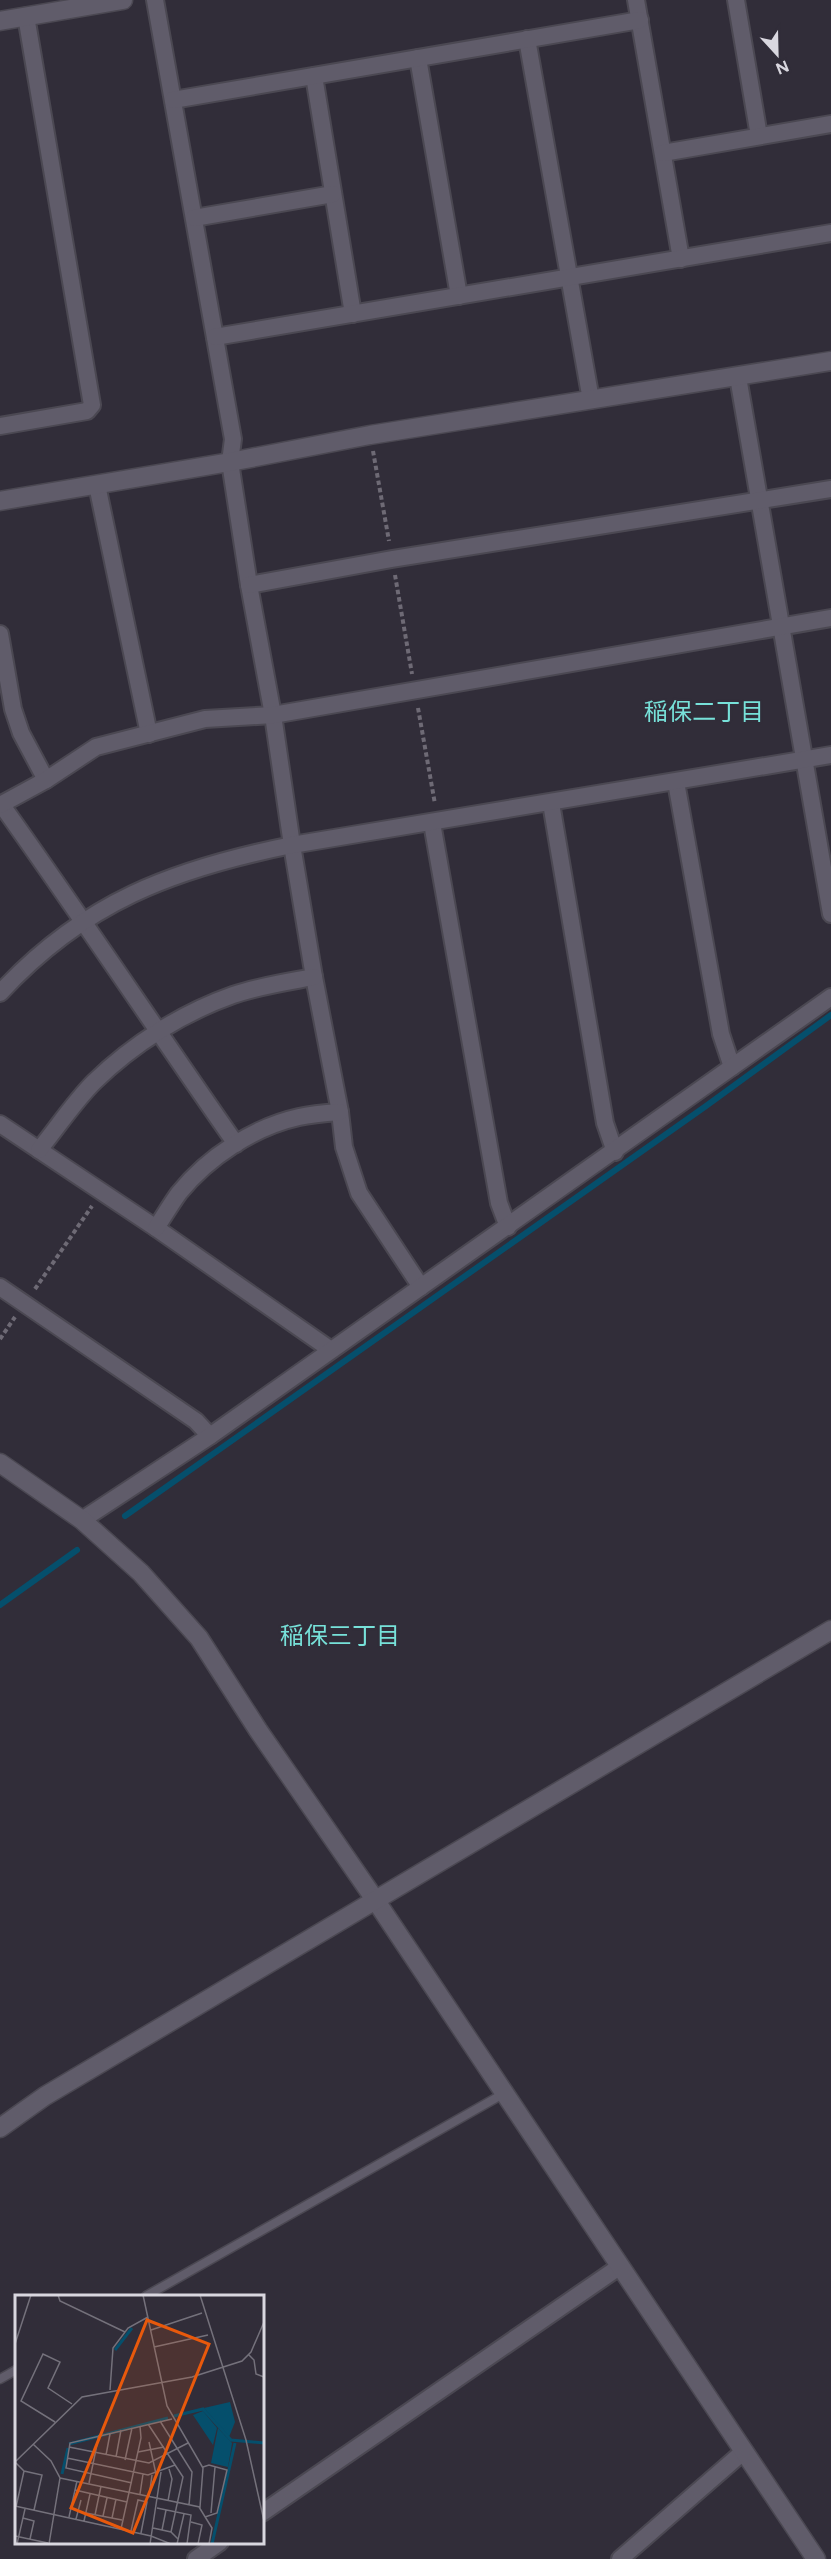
<svg xmlns="http://www.w3.org/2000/svg" width="831" height="2559" font-family="Figtree,'Noto Sans JP',sans-serif">
<style>
.lines{fill:none;stroke-linecap:round;stroke-linejoin:round}
.stream{stroke:#054f6c;stroke-width:6}
.lane-casing{stroke:#4b4852;stroke-width:11}
.street-casing{stroke:#4b4852;stroke-width:20}
.secondary-casing{stroke:#4b4852;stroke-width:21}
.path{stroke:#6e6a75;stroke-width:4;stroke-dasharray:4.5 3;stroke-linecap:butt}
.lane{stroke:#605c6a;stroke-width:8}
.street{stroke:#605c6a;stroke-width:16}
.secondary{stroke:#605c6a;stroke-width:18}
.labels{text-anchor:middle;stroke-width:4.5;stroke-linejoin:round;paint-order:stroke}
.neighbourhood-label{font-size:24px;fill:#77e1d9;stroke:#312d39}
.inset-river{fill:none;stroke:#054f6c;stroke-width:3}
.inset-road{fill:none;stroke:#74717b;stroke-width:1.5}
.view{fill:#e8590c;fill-opacity:0.15;stroke:#e8590c;stroke-width:3}
.inset-edge{fill:none;stroke:#d9d7df;stroke-width:3}
</style>
<rect width="100%" height="100%" fill="#312d39"/>
<g class="lines">
<g class="stream">
<polyline points="125,1516 706,1106 831,1015"/>
<polyline points="0,1605 77,1550"/>
</g>
<g class="lane-casing">
<g id="lane">
<polyline points="146,2296 503,2094"/>
<polyline points="0,2379 16,2370"/>
</g>
</g>
<g class="street-casing">
<g id="street">
<polyline points="155,0 233,439 230,462 249,585 273,715 292,845 314,977 340,1112 344,1147 359,1193 421,1287"/>
<polyline points="636,0 681,259"/>
<polyline points="736,0 759,136"/>
<polyline points="527,39 591,400"/>
<polyline points="418,58 459,296"/>
<polyline points="314,76 353,314"/>
<polyline points="173,100 640,20"/>
<polyline points="663,153 831,124"/>
<polyline points="194,218 333,194"/>
<polyline points="215,337 831,233"/>
<polyline points="738,377 831,914"/>
<polyline points="0,426 87,411 92,405 26,16"/>
<polyline points="97,485 149,734"/>
<polyline points="249,585 392,559 831,489"/>
<polyline points="0,634 13,709 21,733 46,780"/>
<polyline points="676,782 721,1034 732,1067"/>
<polyline points="551,803 605,1123 615,1152"/>
<path d="M1 804C81 916 157 1031 236 1144"/>
<polyline points="0,805 46,780 96,747 205,719 273,715 831,618"/>
<polyline points="432,823 499,1203 508,1227"/>
<path d="M0 993C84 902 173 869 292 845L831 755"/>
<polyline points="0,1124 156,1228 331,1350"/>
<path d="M39 1150C57 1128 74 1102 94 1082 133 1044 182 1013 233 995 259 986 287 982 314 977"/>
<path d="M156 1228C164 1216 171 1204 179 1193 208 1157 254 1127 299 1117 312 1114 326 1113 340 1112"/>
<polyline points="0,1287 196,1421 210,1436"/>
<polyline points="82,1520 210,1436 831,997"/>
<polyline points="262,2513 619,2267"/>
<polyline points="196,2559 220,2542"/>
<polyline points="620,2559 743,2452"/>
</g>
</g>
<g class="secondary-casing">
<g id="secondary">
<polyline points="0,21 123,0"/>
<polyline points="0,501 230,462 370,435 831,361"/>
<polyline points="0,1463 82,1520 141,1573 199,1638 258,1730 376,1901 816,2559"/>
<polyline points="0,2128 45,2096 831,1630"/>
</g>
</g>
<g class="path">
<polyline points="373,451 389,541"/>
<polyline points="395,575 412,674"/>
<polyline points="418,708 435,804"/>
<polyline points="35,1289 92,1206"/>
<polyline points="0,1339 15,1317"/>
</g>
<use href="#lane" class="lane"/>
<use href="#street" class="street"/>
<use href="#secondary" class="secondary"/>
</g>
<g class="labels">
<g class="neighbourhood-label">
<text x="704" y="720">稲保二丁目</text>
<text x="340" y="1644">稲保三丁目</text>
</g>
</g>
<g transform="translate(15 2295)">
<rect width="249" height="249" fill="#312d39"/>
<path d="M215 107 220 127 214 142 189 113ZM188 116 202 133 198 150 178 120ZM203 133 217 148 213 172 196 168Z" fill="#054f6c"/>
<path class="inset-river" d="M100 55 117 33M159 121 188 114 216 145 249 148M54 149 153 123M47 179 53 153M197 249 220 148"/>
<path class="inset-road" d="M43 0 45 6 110 37M185 0 231 145 249 226M136 35 187 18M0 49 16 0M139 52 193 40M234 60 239 65 241 79 249 82M95 95 98 53 113 33 133 22M145 126 177 177 174 210M40 127 6 106 28 59 45 67 33 93 57 109M133 129 168 182 156 237M134 147 141 179M18 149 36 166 45 183 34 249M54 152 134 168 173 148M123 157 149 152M91 160 95 139M101 162 106 135M52 163 133 180 160 170M110 165 117 133M0 167 67 102 177 82 227 66 236 57 249 27M0 167 9 176 27 180 19 215M188 172 194 170 212 175 202 218 190 222M45 183 185 212 188 173 152 111 128 0M74 188 84 140M117 188 51 173 55 148 157 124M60 195 112 207M125 199 128 179M134 202 137 180M153 206 157 184 154 174M0 211 136 241 156 249M1 212 9 176M184 212 197 233 194 249M142 213 176 220 172 249M71 218 107 225M196 218 200 172M80 220 86 191M88 221 92 203M54 222 62 186M8 223 19 226 15 244M97 223 101 204M61 224 66 205M69 226 75 199M176 227 187 230 183 249M138 233 156 237 163 244M106 234 126 143 125 131M147 235 151 215M116 236 123 205 132 207 126 238M0 241 33 248M2 249 10 214M135 249 146 177M162 249 169 219"/>
<path class="view" d="M132 25 194 49 118 238 56 213Z"/>
<rect width="249" height="249" class="inset-edge"/>
</g>
<g transform="translate(777 54) rotate(158)" stroke="#312d39" stroke-width="4.5" paint-order="stroke">
<path d="M0-4.5L10 22L0 15L-10 22Z" fill="#d9d7df"/>
<text y="-9" font-size="16" font-weight="bold" text-anchor="middle" fill="#d9d7df">N</text>
</g>
</svg>
